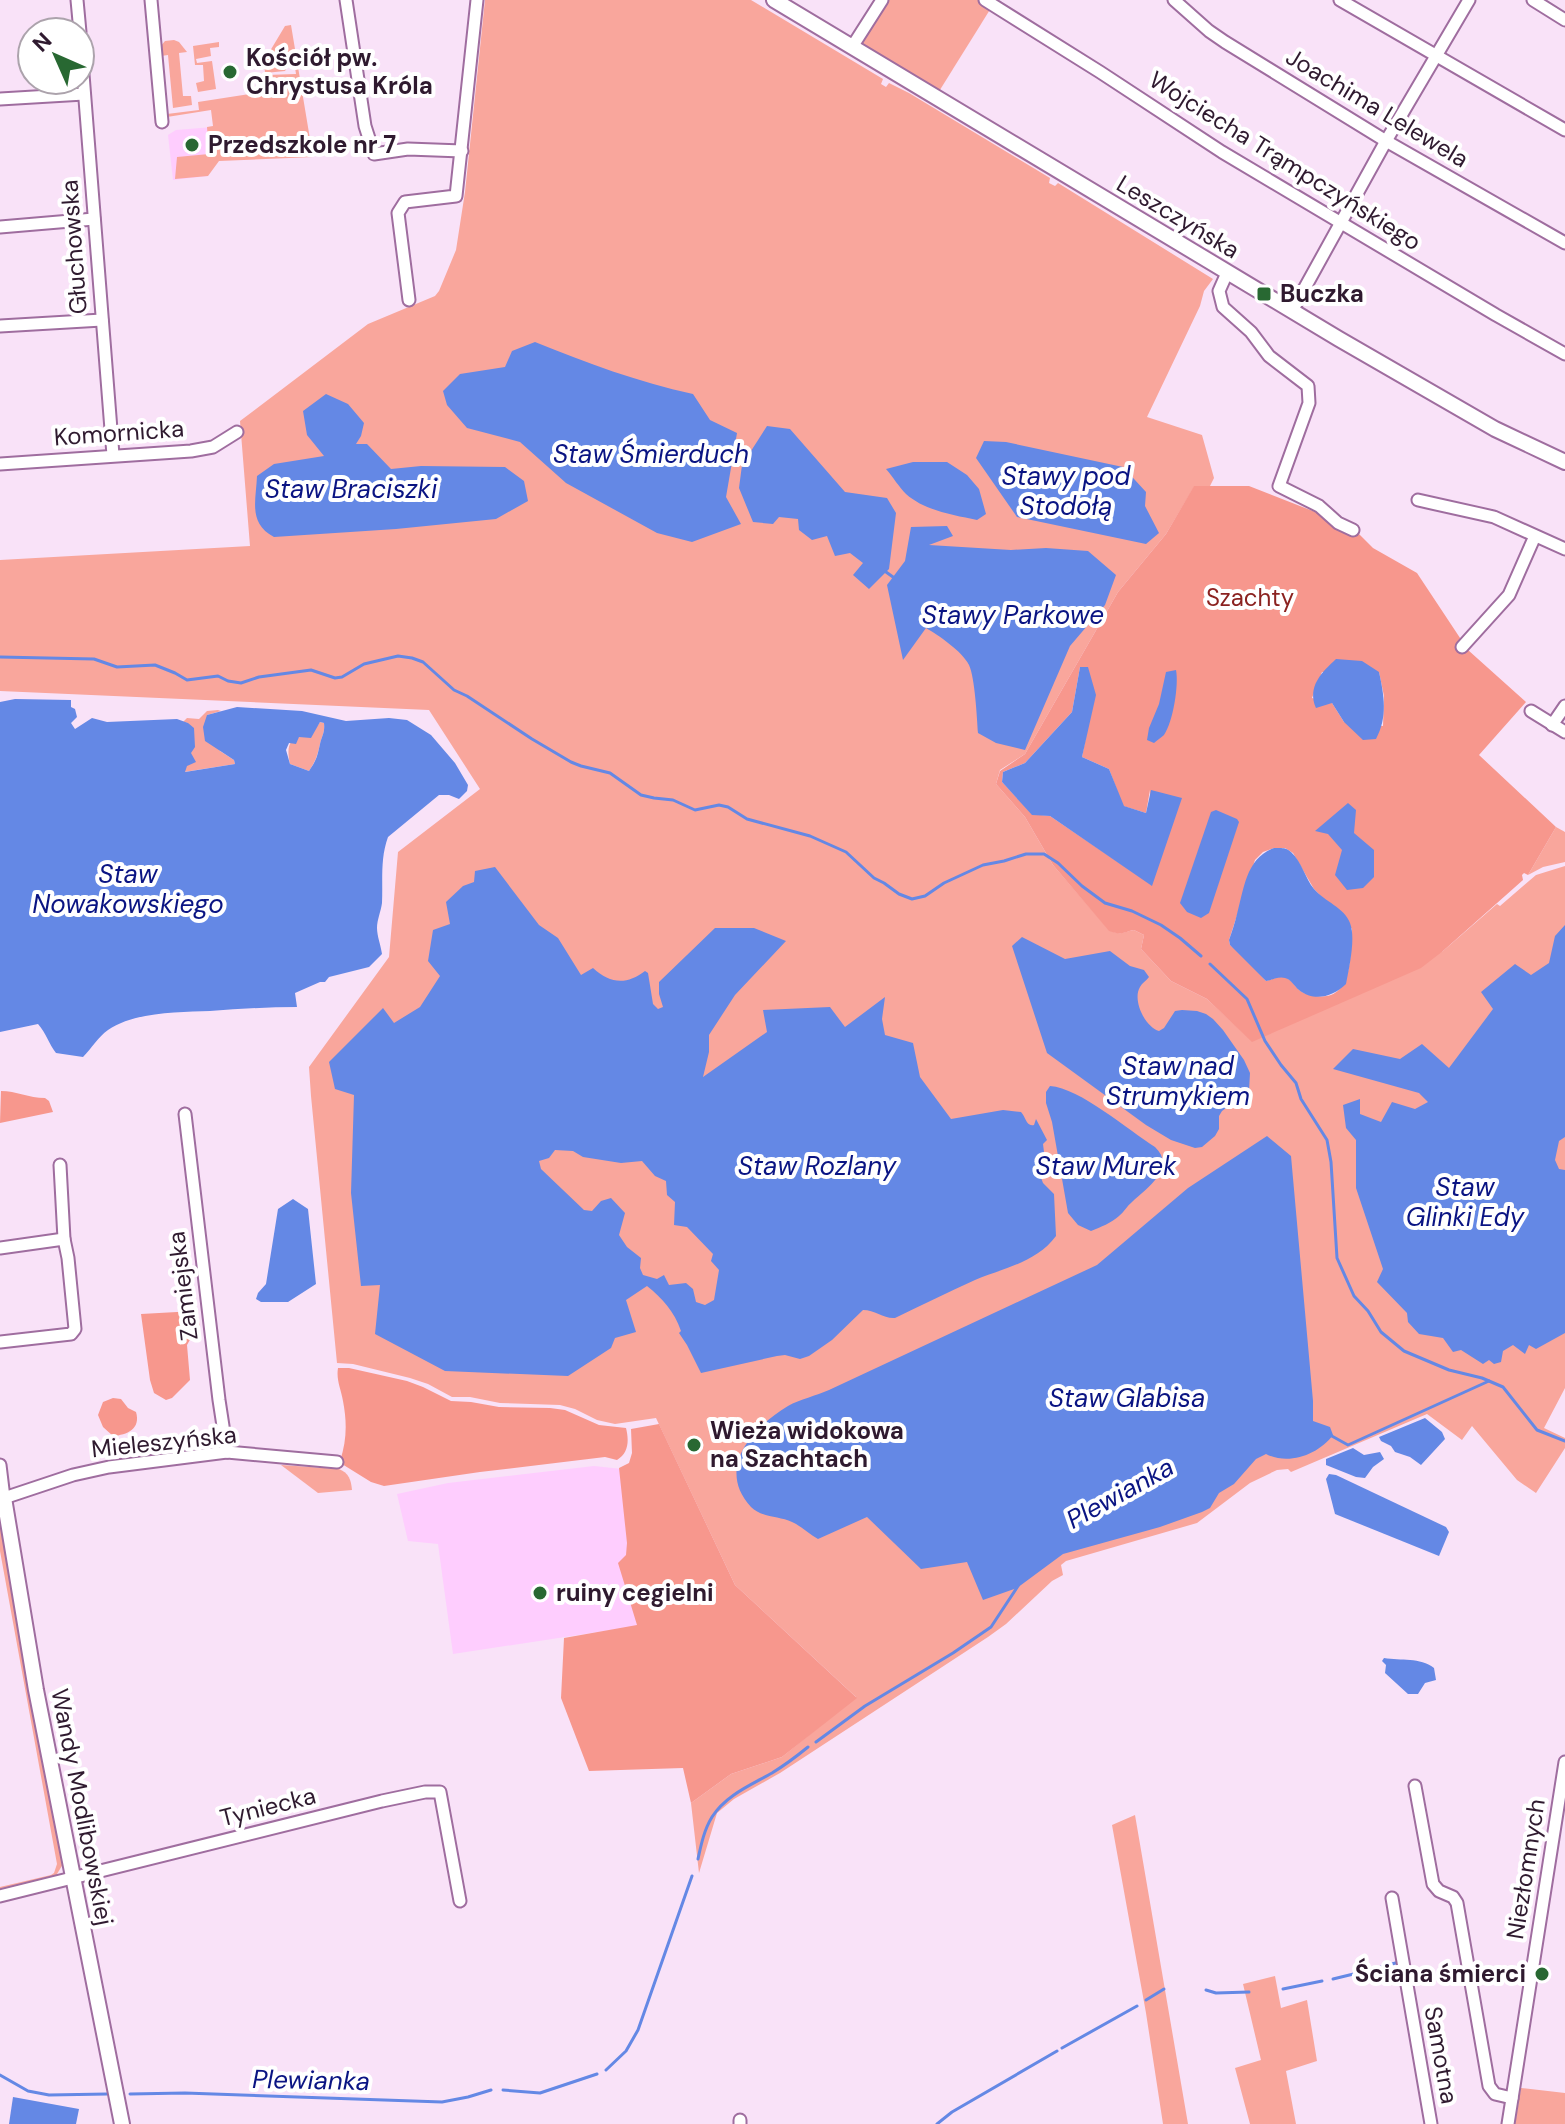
<svg xmlns="http://www.w3.org/2000/svg" width="1565" height="2124" font-family="'DM Sans',sans-serif">
<style>
.built{fill:#fecdfe}
.green{fill:#f9a69c}
.forest{fill:#f7978d;fill-rule:evenodd}
.water{fill:#6488e5;fill-rule:evenodd}
.lines{fill:none;stroke-linecap:round;stroke-linejoin:round}
.stream{stroke:#6488e5;stroke-width:3}
.minor-casing{stroke:#9f6d9f;stroke-width:15}
.tertiary-casing{stroke:#9f6d9f;stroke-width:18}
.minor{stroke:#fff;stroke-width:11}
.tertiary{stroke:#fff;stroke-width:14}
.poi-dot{fill:#286832;stroke:#fff;stroke-width:3}
.labels{text-anchor:middle;stroke-width:8;stroke-linejoin:round;paint-order:stroke}
.poi-label{font-size:24px;font-weight:bold;fill:#2f1a2f;stroke:#fff;text-anchor:start}
.street-label{font-size:24px;fill:#2f1a2f;stroke:#fff}
.park-label{font-size:24px;fill:#8b2220;stroke:#fff}
.water-label{font-size:26px;font-style:italic;fill:#0a1483;stroke:#fff}
</style>
<rect width="100%" height="100%" fill="#f9e2f8"/>
<g class="built">
<polygon points="213,127 208,176 173,180 168,135 176,130"/>
<polygon points="594,1466 622,1469 637,1626 453,1654 438,1544 408,1541 397,1494 448,1483"/>
</g>
<g class="green">
<path d="M485 0H751L883 79 881 84 886 87 889 83 909 93 1050 178 1049 183 1055 186 1058 183 1213 279 1204 291 1200 306 1147 417 1202 435 1214 478 1210 486 1194 487 1166 534 1118 592 1025 754 1000 770 996 784 1025 817 1053 865 1109 930C1122 936 1122 932 1134 930L1144 935 1141 949 1171 981 1207 999 1252 1041 1443 951 1497 904 1500 906 1536 875 1565 866V1388L1544 1428 1565 1438V1448L1536 1493 1517 1480 1472 1426 1462 1440 1427 1414 1291 1472 1288 1469 1277 1470 1250 1483 1197 1523 1066 1561 1061 1565 1063 1575 1052 1581 1006 1624 988 1637 780 1773 734 1799 717 1813 699 1873 691 1803 731 1774 782 1757 856 1697 735 1585 656 1418 615 1424 597 1420 575 1409 560 1405 500 1403 470 1397H452L428 1384 410 1378 353 1364 337 1363 311 1096 309 1067 389 957 398 852 480 789 429 710 0 691V560L250 546 240 421 368 324 435 296 439 291 456 250 465 192Z"/>
<polygon points="887,0 996,0 938,93 858,44"/>
<polygon points="291,25 313,157 219,161 208,176 175,179 177,157 209,154 207,127 213,126 211,110 167,117 167,114 199,110 198,102 268,91 266,75 296,74 293,55 286,56 288,66 285,71 265,73 264,61 285,26"/>
<polygon points="174,40 179,42 187,52 179,53 183,96 191,96 192,105 173,108 168,55 161,56 160,47 165,41"/>
<polygon points="219,42 219,47 210,48 211,56 196,59 197,63 212,61 216,89 198,92 196,83 204,81 203,65 195,65 193,46"/>
<polygon points="218,710 221,711 207,715 220,751 234,760 235,764 184,772 191,753 188,723 183,722 187,718 199,719 207,711"/>
<path d="M320 722 324 723C325 733 322 735 320 744 317 757 316 760 309 771L290 764C282 728 307 744 320 722Z"/>
<polygon points="1556,827 1565,832 1565,862 1543,867 1528,875"/>
<path d="M281 1465 339 1469C349 1473 351 1480 352 1490L318 1493Z"/>
<polygon points="0,1524 34,1719 63,1864 57,1874 58,1877 0,1891 0,1887 51,1875 54,1873 57,1864 0,1551"/>
<polygon points="1135,1815 1188,2124 1163,2124 1146,2013 1112,1825"/>
<polygon points="1275,1976 1281,2008 1307,2000 1317,2061 1286,2071 1296,2124 1250,2124 1235,2068 1261,2060 1243,1984"/>
<polygon points="1521,2088 1565,2093 1565,2124 1515,2124"/>
</g>
<g class="forest">
<path d="M1194 486H1249L1351 526 1373 548 1417 573 1468 650 1526 702 1479 755 1556 827 1528 875 1524 873 1522 875 1523 880 1443 951 1421 968 1252 1042 1207 999 1171 981 1141 949 1144 935 1134 930C1123 932 1122 936 1109 931L1053 865 1025 817 996 784 1000 771 1025 754 1118 592 1166 534ZM1080 667 1088 726 1082 757 1109 769 1123 806 1146 813 1150 790 1152 885 1050 816 1032 814 1002 782 1003 772 1025 763 1072 712ZM1322 672H1379L1384 696 1383 726 1344 722 1332 703 1312 698ZM1274 848H1285L1293 853 1314 889 1352 929C1350 961 1353 1010 1304 993 1296 990 1293 979 1284 977 1278 976 1272 980 1266 981L1243 955 1230 945 1229 940 1255 860 1263 852Z"/>
<path d="M1 1091C16 1091 29 1098 45 1098L49 1101 53 1112 0 1123Z"/>
<path d="M195 1311C200 1319 201 1326 197 1335L192 1336 187 1345 190 1380 172 1398 166 1400 154 1393 150 1380 141 1314Z"/>
<path d="M338 1368H349L407 1381 423 1387 451 1401 471 1402 499 1407 550 1408 565 1410 599 1425 626 1428C629 1440 629 1453 617 1460L605 1457 480 1472 384 1486 371 1482 342 1464 340 1461C347 1440 347 1422 343 1401 341 1389 336 1380 338 1368Z"/>
<path d="M113 1398 121 1399 128 1408 136 1412C141 1429 127 1435 113 1436L103 1427 98 1415 103 1402Z"/>
<polygon points="659,1424 735,1585 857,1698 782,1757 731,1774 691,1803 683,1768 589,1771 561,1698 564,1638 637,1625 618,1563 626,1555 627,1543 619,1468 629,1463 632,1453 631,1429"/>
</g>
<g class="water">
<path d="M535 342C587 363 638 382 693 394L710 420 737 433 726 497 741 524 692 542 657 533 566 483 520 442 467 428 447 405 443 391 460 374 505 367 512 351Z"/>
<path d="M326 394 348 404 364 423 361 436 356 444H367L391 469 421 466 505 467 524 481 528 501 496 519 396 529 274 537C248 523 256 501 257 476L274 464 324 456 307 435 303 411Z"/>
<polygon points="767,426 790,429 845,492 887,498 896,513 889,569 869,589 853,575 863,563 850,553 835,556 827,536 812,540 799,530 798,519 779,517 773,524 753,522 739,488 742,465"/>
<polygon points="984,441 1006,442 1123,467 1146,492 1145,506 1159,533 1146,544 1017,517 976,458"/>
<path d="M913 462H947L967 475 979 489 986 514 977 520C954 515 925 511 906 494 899 487 893 477 886 469Z"/>
<path d="M947 526 953 536 929 545 1011 550 1046 548 1088 551 1116 575 1105 605 1070 646 1025 750 996 743 978 733C977 718 975 678 969 665 962 651 938 635 926 628L903 660 887 585 905 561 911 527Z"/>
<path d="M1336 659 1362 661 1379 672C1384 695 1388 717 1376 739L1363 740 1344 722 1332 703 1316 708C1307 687 1321 673 1336 659Z"/>
<polygon points="1080,667 1088,667 1096,695 1082,757 1109,769 1124,806 1146,813 1151,790 1182,798 1152,886 1050,816 1032,815 1002,782 1003,772 1025,763 1072,712"/>
<path d="M1176 670C1179 685 1173 722 1164 735 1161 738 1157 740 1154 743L1147 740 1149 728 1159 704 1166 672Z"/>
<path d="M15 699 71 700V707L75 709 77 717 71 723 75 729 92 718 107 722 177 719 188 723 194 728 195 747 191 753 196 762 187 766 185 772 235 764 234 760 205 741 203 727 207 715 237 707 302 711 346 721 389 718 407 720 431 735 455 763 468 785 467 791 459 799 449 795H439L388 837C380 859 383 880 382 903 381 911 377 920 377 928 377 936 381 946 382 954L369 967 329 977 325 982H320L295 993 297 1007C268 1007 239 1009 210 1011 179 1012 134 1012 108 1030 98 1037 92 1048 83 1057L56 1053C49 1044 46 1033 38 1024L0 1032V702ZM320 722 324 723C325 733 322 735 320 744 317 757 317 759 309 771L290 764 286 750 289 743 296 744 299 737 311 738Z"/>
<polygon points="1348,803 1356,810 1354,833 1374,850 1374,877 1363,888 1347,890 1335,875 1342,850 1328,834 1315,831"/>
<polygon points="1216,810 1237,819 1239,822 1209,913 1201,918 1187,912 1180,903 1211,812"/>
<path d="M1274 848C1281 848 1286 847 1291 852 1302 862 1305 878 1314 889 1325 902 1344 907 1350 923 1356 938 1349 968 1346 984 1333 997 1314 1002 1299 990 1294 986 1291 979 1285 978 1279 976 1272 980 1266 981L1230 945 1229 940C1232 931 1235 923 1237 914 1244 889 1246 858 1274 848Z"/>
<path d="M495 867 539 925 558 938 581 975 593 968C610 984 627 985 645 971L648 973 653 1004 658 1009 663 1007 659 994V982L715 928H754L786 941 735 995 709 1035V1052L703 1077 767 1032 763 1010 830 1007 845 1027 885 997 882 1019 885 1035 913 1043 920 1077 951 1119 1003 1110 1021 1112C1026 1117 1026 1127 1034 1125L1036 1119 1047 1140 1043 1144 1044 1152 1051 1159 1052 1167 1045 1169 1040 1175 1043 1183 1054 1194 1056 1236C1036 1263 1003 1268 975 1280 948 1292 922 1305 895 1318 884 1319 875 1310 863 1310L832 1340 809 1356 800 1359 785 1355 777 1356 701 1373 687 1345 679 1333 681 1331C674 1311 663 1299 647 1286L626 1300 636 1332 615 1338 611 1348 568 1376 445 1371 375 1334 380 1285 361 1286 351 1193 354 1095 335 1089 329 1062 383 1008 394 1023 420 1007 440 976 428 961 433 930 450 924 446 902 463 886 474 882 475 871ZM555 1150 573 1151 583 1157 621 1163 642 1161 655 1176 666 1181 667 1195 675 1202 674 1225 687 1227 713 1254 711 1261 719 1270 714 1300 705 1305 696 1302 693 1289 686 1283 669 1285 664 1275 657 1279 643 1275 640 1268 641 1258 627 1247 619 1235 625 1213 611 1198 601 1201 592 1211 584 1210 541 1169 539 1161 549 1158Z"/>
<polygon points="1565,925 1565,1137 1559,1141 1555,1160 1559,1169 1565,1170 1565,1333 1536,1349 1529,1345 1525,1354 1513,1345 1503,1351 1501,1362 1494,1364 1489,1360 1483,1364 1461,1350 1453,1352 1443,1338 1419,1334 1408,1322 1407,1313 1377,1282 1383,1269 1356,1188 1356,1140 1346,1128 1343,1105 1360,1099 1360,1114 1381,1122 1392,1102 1415,1109 1428,1102 1419,1093 1333,1069 1353,1049 1400,1059 1422,1044 1449,1068 1493,1009 1481,992 1515,964 1531,975 1549,963 1555,936"/>
<path d="M1022 937 1065 959 1110 951 1130 966 1144 970 1149 977C1146 981 1142 983 1140 987 1132 1000 1145 1027 1159 1031L1164 1028 1175 1011 1182 1010 1197 1011 1206 1014 1213 1019 1223 1030 1244 1060 1250 1073 1249 1091 1222 1111 1219 1116V1129L1215 1136 1202 1147 1195 1148 1171 1140 1146 1125 1047 1053 1012 946Z"/>
<path d="M1050 1086C1080 1088 1128 1130 1155 1147 1177 1168 1147 1188 1132 1202 1127 1206 1124 1212 1119 1216 1111 1223 1101 1227 1091 1231L1078 1225 1068 1213 1052 1122 1046 1103V1092Z"/>
<path d="M1267 1136 1291 1156 1313 1401V1421L1330 1427 1333 1435C1319 1454 1289 1466 1266 1454L1256 1459 1234 1484 1219 1493 1210 1508 1202 1512 1160 1527 1063 1554 1017 1588 983 1600 967 1562 921 1569 867 1517 818 1539C809 1534 801 1526 792 1522 779 1516 762 1518 751 1507 715 1468 753 1427 788 1406 800 1399 816 1396 829 1390L1097 1265 1188 1188Z"/>
<polygon points="293,1199 308,1209 316,1284 288,1302 261,1302 256,1299 258,1293 266,1284 278,1209"/>
<polygon points="1425,1418 1442,1432 1445,1439 1421,1465 1410,1457 1395,1452 1391,1446 1381,1441 1379,1437"/>
<polygon points="1353,1448 1364,1455 1380,1452 1384,1459 1373,1467 1365,1478 1356,1477 1326,1465 1326,1459"/>
<polygon points="1329,1474 1336,1475 1446,1527 1449,1532 1439,1556 1335,1514 1326,1479"/>
<path d="M1384 1658C1401 1661 1420 1657 1434 1668L1436 1680 1425 1683 1418 1694H1408L1385 1673 1386 1665 1382 1661Z"/>
<polygon points="13,2097 79,2109 76,2124 9,2124"/>
</g>
<g class="lines">
<g class="stream">
<polyline points="886,572 893,577"/>
<polyline points="0,657 94,659 117,667 155,665 175,673 187,680 218,676 228,681 241,683 259,677 311,670 335,678 342,677 364,664 398,656 412,658 423,662 454,690 467,696 532,739 571,762 581,766 610,773 641,795 654,798 673,800 695,810 719,805 728,807 747,819 810,836 846,852 874,878 884,883 899,894 912,899 925,896 944,883 983,865 1004,861 1026,854 1044,854 1058,863 1082,886 1105,903 1132,911 1161,925 1180,938 1201,956"/>
<polyline points="1210,964 1247,999 1265,1041 1281,1065 1296,1083 1301,1099 1327,1140 1331,1162 1337,1258 1354,1296 1368,1311 1381,1332 1404,1351 1449,1370 1482,1378 1503,1387 1537,1430 1565,1441"/>
<polyline points="1330,1435 1348,1445 1489,1381"/>
<polyline points="816,1742 865,1706 953,1653 991,1627 1018,1586"/>
<path d="M698 1859C701 1845 704 1830 712 1817 726 1795 751 1785 772 1773 785 1765 797 1756 808 1747"/>
<polyline points="1378,1968 1399,1962"/>
<polyline points="1333,1979 1370,1970"/>
<polyline points="1283,1989 1322,1981"/>
<polyline points="1206,1990 1216,1993 1249,1992"/>
<polyline points="1146,2000 1164,1989"/>
<polyline points="1062,2048 1137,2006"/>
<polyline points="606,2070 626,2051 638,2030 692,1876"/>
<polyline points="0,2075 28,2091 49,2095 107,2094"/>
<polyline points="503,2090 540,2093 597,2074"/>
<polyline points="130,2094 185,2093 442,2102 468,2097 491,2090"/>
<polyline points="937,2124 952,2112 1057,2051"/>
</g>
<g class="minor-casing">
<g id="minor">
<polyline points="77,0 80,32"/>
<polyline points="151,0 162,122"/>
<polyline points="346,0 365,126 374,154 408,149 462,151"/>
<polyline points="985,0 1100,72 1222,152 1496,315 1565,354"/>
<polyline points="1174,0 1209,31 1225,42 1386,141 1565,243"/>
<polyline points="1340,0 1565,130"/>
<polyline points="1533,0 1565,20"/>
<polyline points="80,36 113,455"/>
<polyline points="852,47 882,0"/>
<polyline points="0,99 84,94"/>
<polyline points="0,227 94,219"/>
<polyline points="1227,273 1219,291 1223,307 1251,332 1269,356 1308,386 1309,403 1279,486 1319,506 1338,523 1353,530"/>
<polyline points="409,300 398,213 405,202 456,196 477,0"/>
<polyline points="1292,311 1386,141 1469,0"/>
<polyline points="0,326 102,320"/>
<polyline points="0,464 191,451 213,447 237,432"/>
<polyline points="1418,500 1494,517 1565,549"/>
<polyline points="1462,647 1509,595 1535,536"/>
<polyline points="1531,711 1565,732"/>
<polyline points="1552,725 1565,706"/>
<polyline points="185,1114 219,1400 227,1452"/>
<polyline points="0,1248 64,1239 60,1165"/>
<polyline points="0,1342 71,1334 75,1329 68,1258 64,1239"/>
<polyline points="0,1465 4,1498 73,1475 109,1467 227,1452 337,1462"/>
<polyline points="1415,1786 1433,1884 1439,1891 1453,1897 1457,1903 1489,2086 1495,2094 1512,2098"/>
<polyline points="0,1896 382,1801 425,1792 440,1792 460,1901"/>
<polyline points="1392,1898 1431,2124"/>
<polyline points="740,2120 740,2124"/>
<polyline points="1508,2124 1565,1762"/>
</g>
</g>
<g class="tertiary-casing">
<g id="tertiary">
<polyline points="774,0 1339,339 1495,429 1565,462"/>
<polyline points="0,1499 4,1498 36,1690 122,2124"/>
</g>
</g>
<use href="#minor" class="minor"/>
<use href="#tertiary" class="tertiary"/>
</g>
<g class="poi-dot">
<circle cx="230" cy="72" r="8"/>
<circle cx="192" cy="145" r="8"/>
<rect x="1256" y="286" width="16" height="16" rx="4"/>
<circle cx="694" cy="1445" r="8"/>
<circle cx="540" cy="1593" r="8"/>
<circle cx="1542" cy="1974" r="8"/>
</g>
<g class="labels">
<g class="poi-label">
<text x="246" y="66">Kościół pw.<tspan x="246" dy="28">Chrystusa Króla</tspan></text>
<text x="208" y="153">Przedszkole nr 7</text>
<text x="1280" y="302">Buczka</text>
<text x="710" y="1439">Wieża widokowa<tspan x="710" dy="28">na Szachtach</tspan></text>
<text x="556" y="1601">ruiny cegielni</text>
<text x="1526" y="1982" text-anchor="end">Ściana śmierci</text>
</g>
<g class="street-label">
<text transform="translate(1377 108) rotate(31)" y="8">Joachima Lelewela</text>
<text transform="translate(1285 161) rotate(32)" y="8">Wojciecha Trąmpczyńskiego</text>
<text transform="translate(1178 217) rotate(31)" y="8">Leszczyńska</text>
<text transform="translate(74 247) rotate(-94)" y="8">Głuchowska</text>
<text transform="translate(119 433) rotate(-4)" y="8">Komornicka</text>
<text transform="translate(183 1286) rotate(-97)" y="8">Zamiejska</text>
<text transform="translate(164 1442) rotate(-6)" y="8">Mieleszyńska</text>
<text transform="translate(82 1807) rotate(79)" y="8">Wandy Modlibowskiej</text>
<text transform="translate(268 1807) rotate(-14)" y="8">Tyniecka</text>
<text transform="translate(1526 1869) rotate(-81)" y="8">Niezłomnych</text>
<text transform="translate(1441 2055) rotate(80)" y="8">Samotna</text>
</g>
<g class="park-label">
<text x="1250" y="606">Szachty</text>
</g>
<g class="water-label">
<text x="651" y="463">Staw Śmierduch</text>
<text x="1066" y="485">Stawy pod<tspan x="1066" dy="30">Stodołą</tspan></text>
<text x="351" y="498">Staw Braciszki</text>
<text x="1013" y="624">Stawy Parkowe</text>
<text x="128" y="883">Staw<tspan x="128" dy="30">Nowakowskiego</tspan></text>
<text x="1178" y="1075">Staw nad<tspan x="1178" dy="30">Strumykiem</tspan></text>
<text x="817" y="1175">Staw Rozlany</text>
<text x="1106" y="1175">Staw Murek</text>
<text x="1465" y="1196">Staw<tspan x="1465" dy="30">Glinki Edy</tspan></text>
<text x="1127" y="1407">Staw Glabisa</text>
<text transform="translate(1120 1493) rotate(-29)" y="9">Plewianka</text>
<text transform="translate(311 2080) rotate(1)" y="9">Plewianka</text>
</g>
</g>
<g transform="translate(56 56) rotate(315)"><circle r="38" fill="#ffffff" stroke="#aca3ac" stroke-width="2"/>
<path d="M0-6L14 30L0 20L-14 30Z" fill="#286832"/>
<text y="-12" font-size="22" font-weight="bold" text-anchor="middle" fill="#2f1a2f">N</text>
</g>
</svg>
